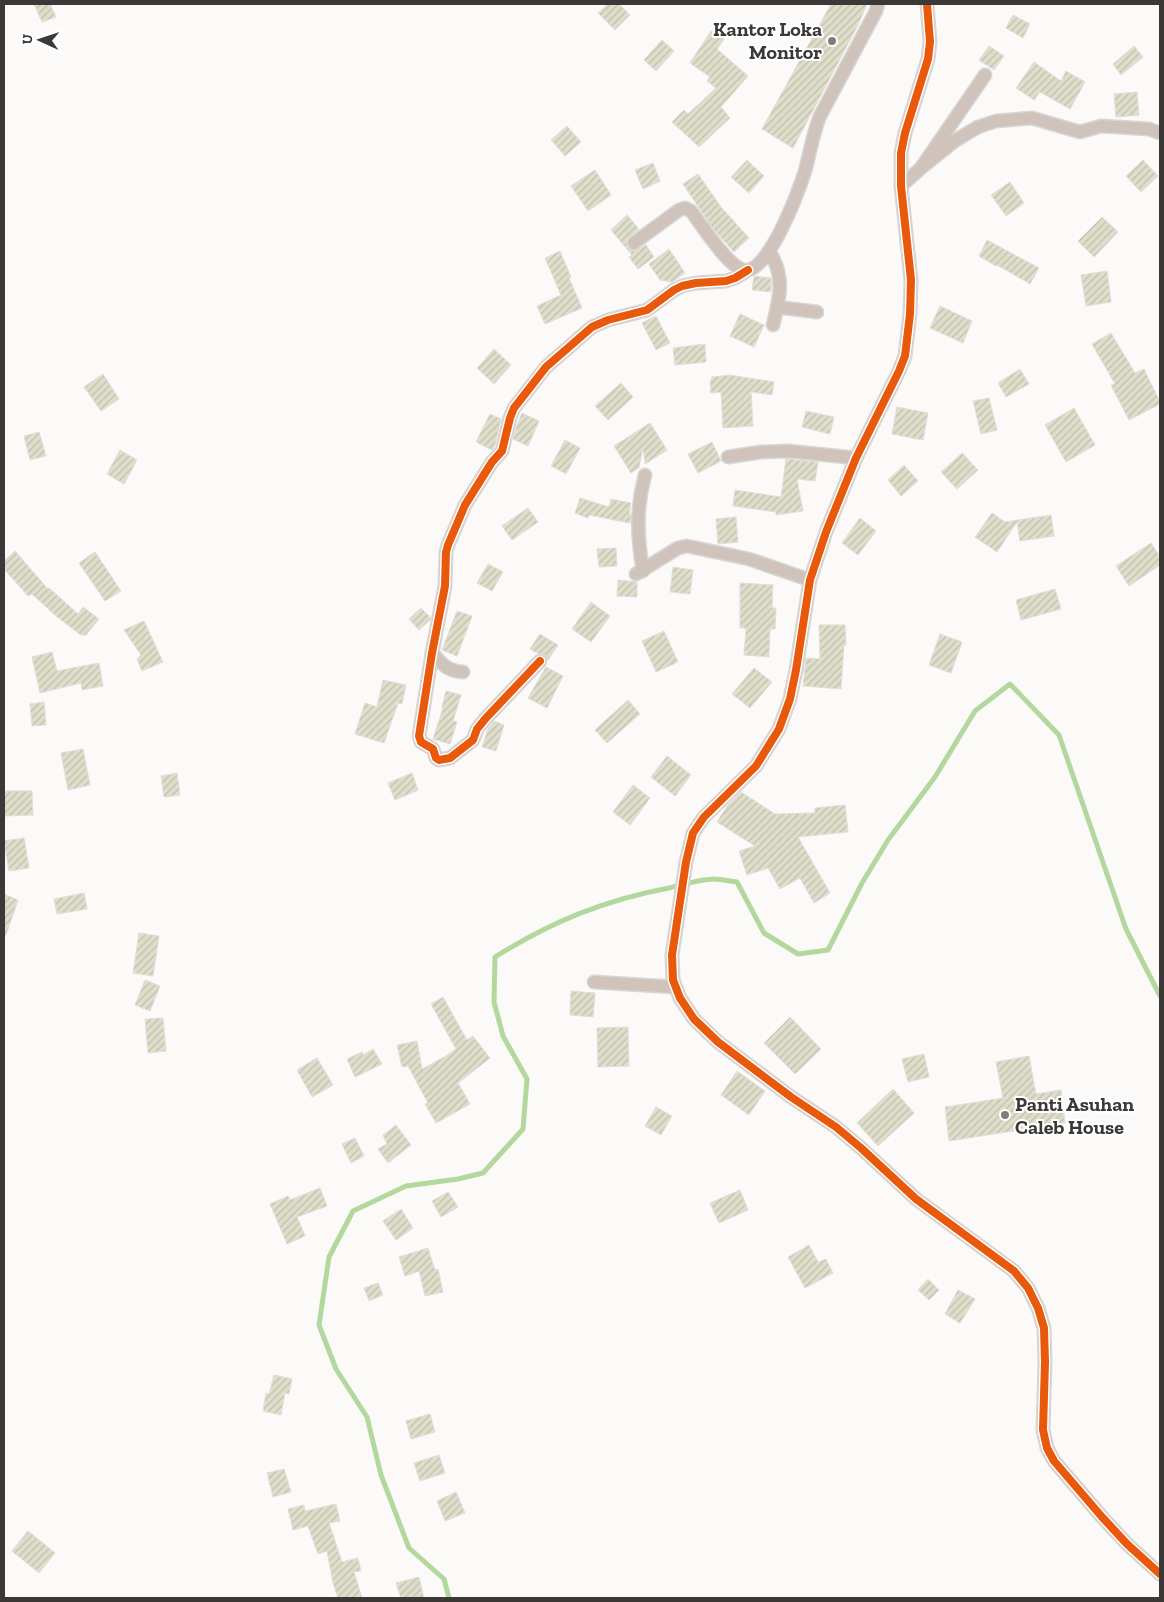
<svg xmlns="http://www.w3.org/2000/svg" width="1164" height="1602" font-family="'Zilla Slab',serif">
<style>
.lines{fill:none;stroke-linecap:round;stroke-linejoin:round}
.stream{stroke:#b3d89e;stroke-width:5}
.building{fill:url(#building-hatch);stroke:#dfdedc}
.street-casing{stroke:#d8d7d6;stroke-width:15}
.street{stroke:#cfc3bc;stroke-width:12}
.cycleway-casing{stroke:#fff;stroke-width:11}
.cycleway{stroke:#e8590c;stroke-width:8}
.poi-dot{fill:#7e7d7b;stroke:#fff;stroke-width:2}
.labels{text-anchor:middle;stroke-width:4;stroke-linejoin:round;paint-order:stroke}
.poi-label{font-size:20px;font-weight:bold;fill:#3a3938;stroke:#fff;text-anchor:end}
</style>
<defs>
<pattern id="building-hatch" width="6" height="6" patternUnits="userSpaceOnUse" patternTransform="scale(1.25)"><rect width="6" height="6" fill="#dfdeca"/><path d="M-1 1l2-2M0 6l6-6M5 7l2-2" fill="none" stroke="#c0bfae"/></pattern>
</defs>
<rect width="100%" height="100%" fill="#fcfaf8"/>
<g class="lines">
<path class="stream" d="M449 1598 444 1579 409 1548 381 1475 367 1417 336 1369 319 1325 329 1257 353 1211 406 1186 458 1179 483 1173 523 1129 527 1079 503 1036 494 1002 495 957C551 922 604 900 669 888 682 885 701 879 714 879 721 879 729 881 737 882L764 933 798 954 828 950 862 883 888 840 935 777 975 711 1010 684 1059 735 1126 929 1160 996"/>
</g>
<g class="building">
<polygon points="34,4 50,4 56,17 42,22"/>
<polygon points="608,4 619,4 630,15 615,30 598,13"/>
<polygon points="831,4 867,4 858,25 793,148 762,129"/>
<polygon points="1013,15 1030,24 1023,38 1006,28"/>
<polygon points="711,31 724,39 717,49 748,76 721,107 730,118 699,147 672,122 684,110 688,114 716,88 707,81 710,77 690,63"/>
<polygon points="662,40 674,51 656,71 644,60"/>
<polygon points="989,46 1004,56 994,70 979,60"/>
<polygon points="1134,46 1143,57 1121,75 1113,64"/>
<polygon points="1034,62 1061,81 1066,71 1085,82 1070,109 1040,92 1034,100 1016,88"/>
<polygon points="1137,92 1139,115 1116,117 1114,94"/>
<polygon points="567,126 581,142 565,156 551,140"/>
<polygon points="747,160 764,176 749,193 731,177"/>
<polygon points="1143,160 1158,176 1141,192 1126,176"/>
<polygon points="653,163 660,181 643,189 635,170"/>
<polygon points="595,170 611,195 588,211 571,186"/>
<polygon points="698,174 721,207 749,238 734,252 714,230 683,184"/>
<polygon points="1010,182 1024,203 1006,216 991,195"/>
<polygon points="627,215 639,229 627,239 627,247 630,250 635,251 646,245 654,257 638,269 629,257 632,255 611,230"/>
<polygon points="1102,217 1118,232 1094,257 1078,241"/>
<polygon points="987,240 1039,268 1030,284 997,265 996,266 979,256"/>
<polygon points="669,249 685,273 672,282 660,280 649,264"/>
<polygon points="560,251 571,277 569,278 582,308 545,324 537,306 561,295 545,258"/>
<polygon points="1107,271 1111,302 1086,306 1081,275"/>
<polygon points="754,276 771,278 771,292 752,290"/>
<polygon points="940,306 972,321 963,343 930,328"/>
<polygon points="740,314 764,325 754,347 730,336"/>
<polygon points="656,316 670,343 656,350 642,323"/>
<polygon points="1111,333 1135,373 1144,369 1160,402 1160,404 1129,420 1111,385 1115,384 1092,344"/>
<polygon points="705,344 706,362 675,365 673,348"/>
<polygon points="494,349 511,365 494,384 477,368"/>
<polygon points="1020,369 1029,384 1006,397 998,383"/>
<polygon points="103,374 119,399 101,411 84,387"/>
<polygon points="730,375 774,382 772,395 751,392 753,426 723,428 721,392 711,393 710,383 712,377"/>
<polygon points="621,383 633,397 608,420 595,406"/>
<polygon points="989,398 997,430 981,434 973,401"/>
<polygon points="897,407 928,413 923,440 892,434"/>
<polygon points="1074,408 1095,445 1066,462 1045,425"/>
<polygon points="806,411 834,417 830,434 802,427"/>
<polygon points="522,413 539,421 528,446 513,439 517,425"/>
<polygon points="490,414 501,419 495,445 492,450 476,442"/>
<polygon points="650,423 667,450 645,464 643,447 639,468 631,473 614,446"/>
<polygon points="39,432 46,456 30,460 24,436"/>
<polygon points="565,440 580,448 566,474 551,466"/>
<polygon points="712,442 721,461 698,473 688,454"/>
<polygon points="120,450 137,460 124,484 107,474"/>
<polygon points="962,453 978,470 957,489 941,472"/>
<polygon points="786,459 818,462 815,481 797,479 803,511 776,515 776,512 733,506 735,490 781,497"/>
<polygon points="904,465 918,481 901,496 888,480"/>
<polygon points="580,498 609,507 611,499 631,503 629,513 631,514 630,523 589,515 588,518 575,513"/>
<polygon points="528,508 538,522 512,540 502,526"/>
<polygon points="992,513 1005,522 1051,515 1054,536 1020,541 1017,522 997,552 975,537"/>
<polygon points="736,517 738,542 718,544 716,519"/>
<polygon points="860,518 876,531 858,555 842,543"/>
<polygon points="1151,543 1160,557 1160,565 1129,586 1116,566"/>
<polygon points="616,548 617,566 599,567 597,549"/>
<polygon points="15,551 48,589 49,588 78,614 83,607 99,619 86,635 81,635 56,616 32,594 28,596 4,569 4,561"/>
<polygon points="95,552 121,591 105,601 79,563"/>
<polygon points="488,564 503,572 492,591 477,583"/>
<polygon points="673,567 693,570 690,594 670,592"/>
<polygon points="618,580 637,582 637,597 617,596"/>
<polygon points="740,583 773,585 772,608 776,608 775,629 770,629 769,657 744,655 746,628 740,628"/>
<polygon points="1055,589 1061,609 1021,620 1016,600"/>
<polygon points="591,602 610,616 591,642 572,629"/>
<polygon points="421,608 431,618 430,620 419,630 409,619"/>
<polygon points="457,611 472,616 457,656 442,650"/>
<polygon points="144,621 163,662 142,671 137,659 141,655 124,630"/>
<polygon points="819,625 845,625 846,645 844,645 841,689 803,686 806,658 820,659"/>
<polygon points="664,631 678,662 656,672 642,641"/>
<polygon points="540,634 558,645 548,660 545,655 537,653 530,649"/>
<polygon points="940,634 962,642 951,673 929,665"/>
<polygon points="52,652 57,671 99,663 103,686 82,690 81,683 40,693 32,657"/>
<polygon points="546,667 563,676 547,708 528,698"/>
<polygon points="754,668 772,682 750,708 732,694"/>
<polygon points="383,680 406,685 402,704 398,703 384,743 355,734 365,703 377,707"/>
<polygon points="446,691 461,695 453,721 457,722 450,744 433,739 443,708 442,707"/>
<polygon points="628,700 640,714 607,743 595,730"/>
<polygon points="44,702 46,725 32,726 30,704"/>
<polygon points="494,721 504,725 496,751 482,747 488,729"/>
<polygon points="83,749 90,785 68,790 61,753"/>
<polygon points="667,756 691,775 675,796 651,777"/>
<polygon points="177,773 180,795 164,797 161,776"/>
<polygon points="412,773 418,790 395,800 388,783"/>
<polygon points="633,785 650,798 630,825 613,812"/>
<polygon points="4,791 32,791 33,815 4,816"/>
<polygon points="741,792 775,814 815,813 815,808 845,805 848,832 798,837 830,893 814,903 800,878 780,889 768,868 747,875 739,851 755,846 717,822 727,806"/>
<polygon points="24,838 29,868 9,871 4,841"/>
<polygon points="84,893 87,909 57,914 54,899"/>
<polygon points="4,894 18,900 6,935 4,935"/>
<polygon points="139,933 159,936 153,976 133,973"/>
<polygon points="145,980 160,986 150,1011 135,1005"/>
<polygon points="571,991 595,993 593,1017 570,1015"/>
<polygon points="443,997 467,1040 473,1036 490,1058 458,1083 470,1104 436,1123 425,1104 428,1103 408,1066 402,1067 397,1045 417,1041 422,1069 446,1056 456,1049 431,1004"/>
<polygon points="790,1017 821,1049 795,1074 764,1043"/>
<polygon points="163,1018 166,1051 148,1053 145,1019"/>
<polygon points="628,1027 629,1066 598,1067 597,1028"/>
<polygon points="373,1049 382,1064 355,1077 347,1059 362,1052 363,1055"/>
<polygon points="924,1054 929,1077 908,1082 902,1059"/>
<polygon points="1029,1056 1036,1094 1061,1090 1065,1123 949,1141 945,1107 1003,1098 996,1062"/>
<polygon points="317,1058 333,1085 312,1097 297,1070"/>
<polygon points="737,1071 765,1091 749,1115 721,1095"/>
<polygon points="893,1089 914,1113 878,1146 857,1123"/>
<polygon points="656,1107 672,1116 661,1135 645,1126"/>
<polygon points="396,1125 411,1145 388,1163 378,1149 387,1144 383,1135"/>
<polygon points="355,1138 364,1156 351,1163 342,1144"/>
<polygon points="320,1188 327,1206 297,1217 305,1236 287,1244 270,1204 288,1196 290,1200"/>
<polygon points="740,1190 748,1210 719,1223 710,1203"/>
<polygon points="448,1192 458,1207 441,1217 432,1201"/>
<polygon points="401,1209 413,1228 396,1240 383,1221"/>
<polygon points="809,1245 818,1262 826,1259 833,1273 805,1288 788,1257"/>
<polygon points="428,1248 435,1270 438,1269 443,1292 425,1296 419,1271 405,1276 399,1257"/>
<polygon points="928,1279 939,1290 929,1300 918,1290"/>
<polygon points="378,1283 383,1295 369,1301 364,1288"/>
<polygon points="958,1290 975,1299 960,1323 945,1314"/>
<polygon points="274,1375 292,1379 289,1394 285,1393 281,1415 263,1411 266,1393 269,1394"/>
<polygon points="430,1414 435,1432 411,1439 406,1421"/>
<polygon points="439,1455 445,1473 420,1481 414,1463"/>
<polygon points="284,1469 291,1492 273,1497 267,1473"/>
<polygon points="456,1492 465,1513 445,1521 437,1501"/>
<polygon points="336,1504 340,1521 329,1523 342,1562 358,1558 361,1571 354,1572 362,1598 338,1598 333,1583 327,1551 318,1554 308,1526 293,1530 288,1509 304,1505 305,1511"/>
<polygon points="28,1531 55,1553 39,1573 12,1551"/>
<polygon points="419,1577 424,1598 401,1598 396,1583"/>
</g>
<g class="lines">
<g class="street-casing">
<g id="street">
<polyline points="927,4 930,42 928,59 905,133 901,153 901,186 911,280 910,314 905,356 899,371 856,458 826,532 810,580 796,670 790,699 779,729 756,766 704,817 693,833 686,862 672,955 673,980 680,998 694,1019 718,1042 791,1097 836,1127 861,1148 916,1199 1014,1271 1028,1288 1038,1308 1044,1328 1045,1362 1043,1430 1047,1448 1054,1461 1102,1517 1127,1544 1160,1574"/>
<polyline points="921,168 956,140 978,127 996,121 1032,118 1080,132 1101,126 1149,129 1160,133"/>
<polyline points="901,186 921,168 985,75"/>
<path d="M634 243 679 210 685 208 691 211C701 224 728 267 744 270 768 275 799 190 805 171 810 153 813 133 820 116L876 11 878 4"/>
<path d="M770 253C785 276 780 298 773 325"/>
<polyline points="777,307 817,312"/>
<polyline points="728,457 761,452 788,451 856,458"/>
<path d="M643 571C637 536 636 508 645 475"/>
<polyline points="636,574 678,548 687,546 749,559 810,580"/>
<path d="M432 653C442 664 447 671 463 672"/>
<polyline points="540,661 486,718 477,729 473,740 450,758 439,760 436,758 433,749 421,742 419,736 432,653 445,586 446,552 448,545 465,505 492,462 502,451 510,418 514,408 546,367 592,327 608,320 647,310 674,290 682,286 696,283 726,281 735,278 748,270"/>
<polyline points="594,982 675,987"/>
</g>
</g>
<use href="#street" class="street"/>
<g class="cycleway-casing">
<g id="cycleway">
<polyline points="927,4 930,42 928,59 905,133 901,153 901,186 911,280 910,314 905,356 899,371 856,458 826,532 810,580 796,670 790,699 779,729 756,766 704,817 693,833 686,862 672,955 673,980 680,998 694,1019 718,1042 791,1097 836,1127 861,1148 916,1199 1014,1271 1028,1288 1038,1308 1044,1328 1045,1362 1043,1430 1047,1448 1054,1461 1102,1517 1127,1544 1160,1574"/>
<polyline points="540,661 486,718 477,729 473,740 450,758 439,760 436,758 433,749 421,742 419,736 432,653 445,586 446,552 448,545 465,505 492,462 502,451 510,418 514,408 546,367 592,327 608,320 647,310 674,290 682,286 696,283 726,281 735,278 748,270"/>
</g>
</g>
<use href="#cycleway" class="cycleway"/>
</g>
<g class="poi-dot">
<circle cx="832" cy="41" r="5"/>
<circle cx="1005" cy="1115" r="5"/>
</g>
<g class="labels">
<g class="poi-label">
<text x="822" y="36">Kantor Loka<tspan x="822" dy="23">Monitor</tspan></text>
<text x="1015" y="1111" text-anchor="start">Panti Asuhan<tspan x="1015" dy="23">Caleb House</tspan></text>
</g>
</g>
<rect width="1164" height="1602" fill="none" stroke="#3a3938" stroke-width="10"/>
<g transform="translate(40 40) rotate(273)" stroke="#ffffff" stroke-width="4" paint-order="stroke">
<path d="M0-4L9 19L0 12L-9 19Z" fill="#3a3938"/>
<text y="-8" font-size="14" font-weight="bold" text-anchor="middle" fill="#3a3938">U</text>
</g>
</svg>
